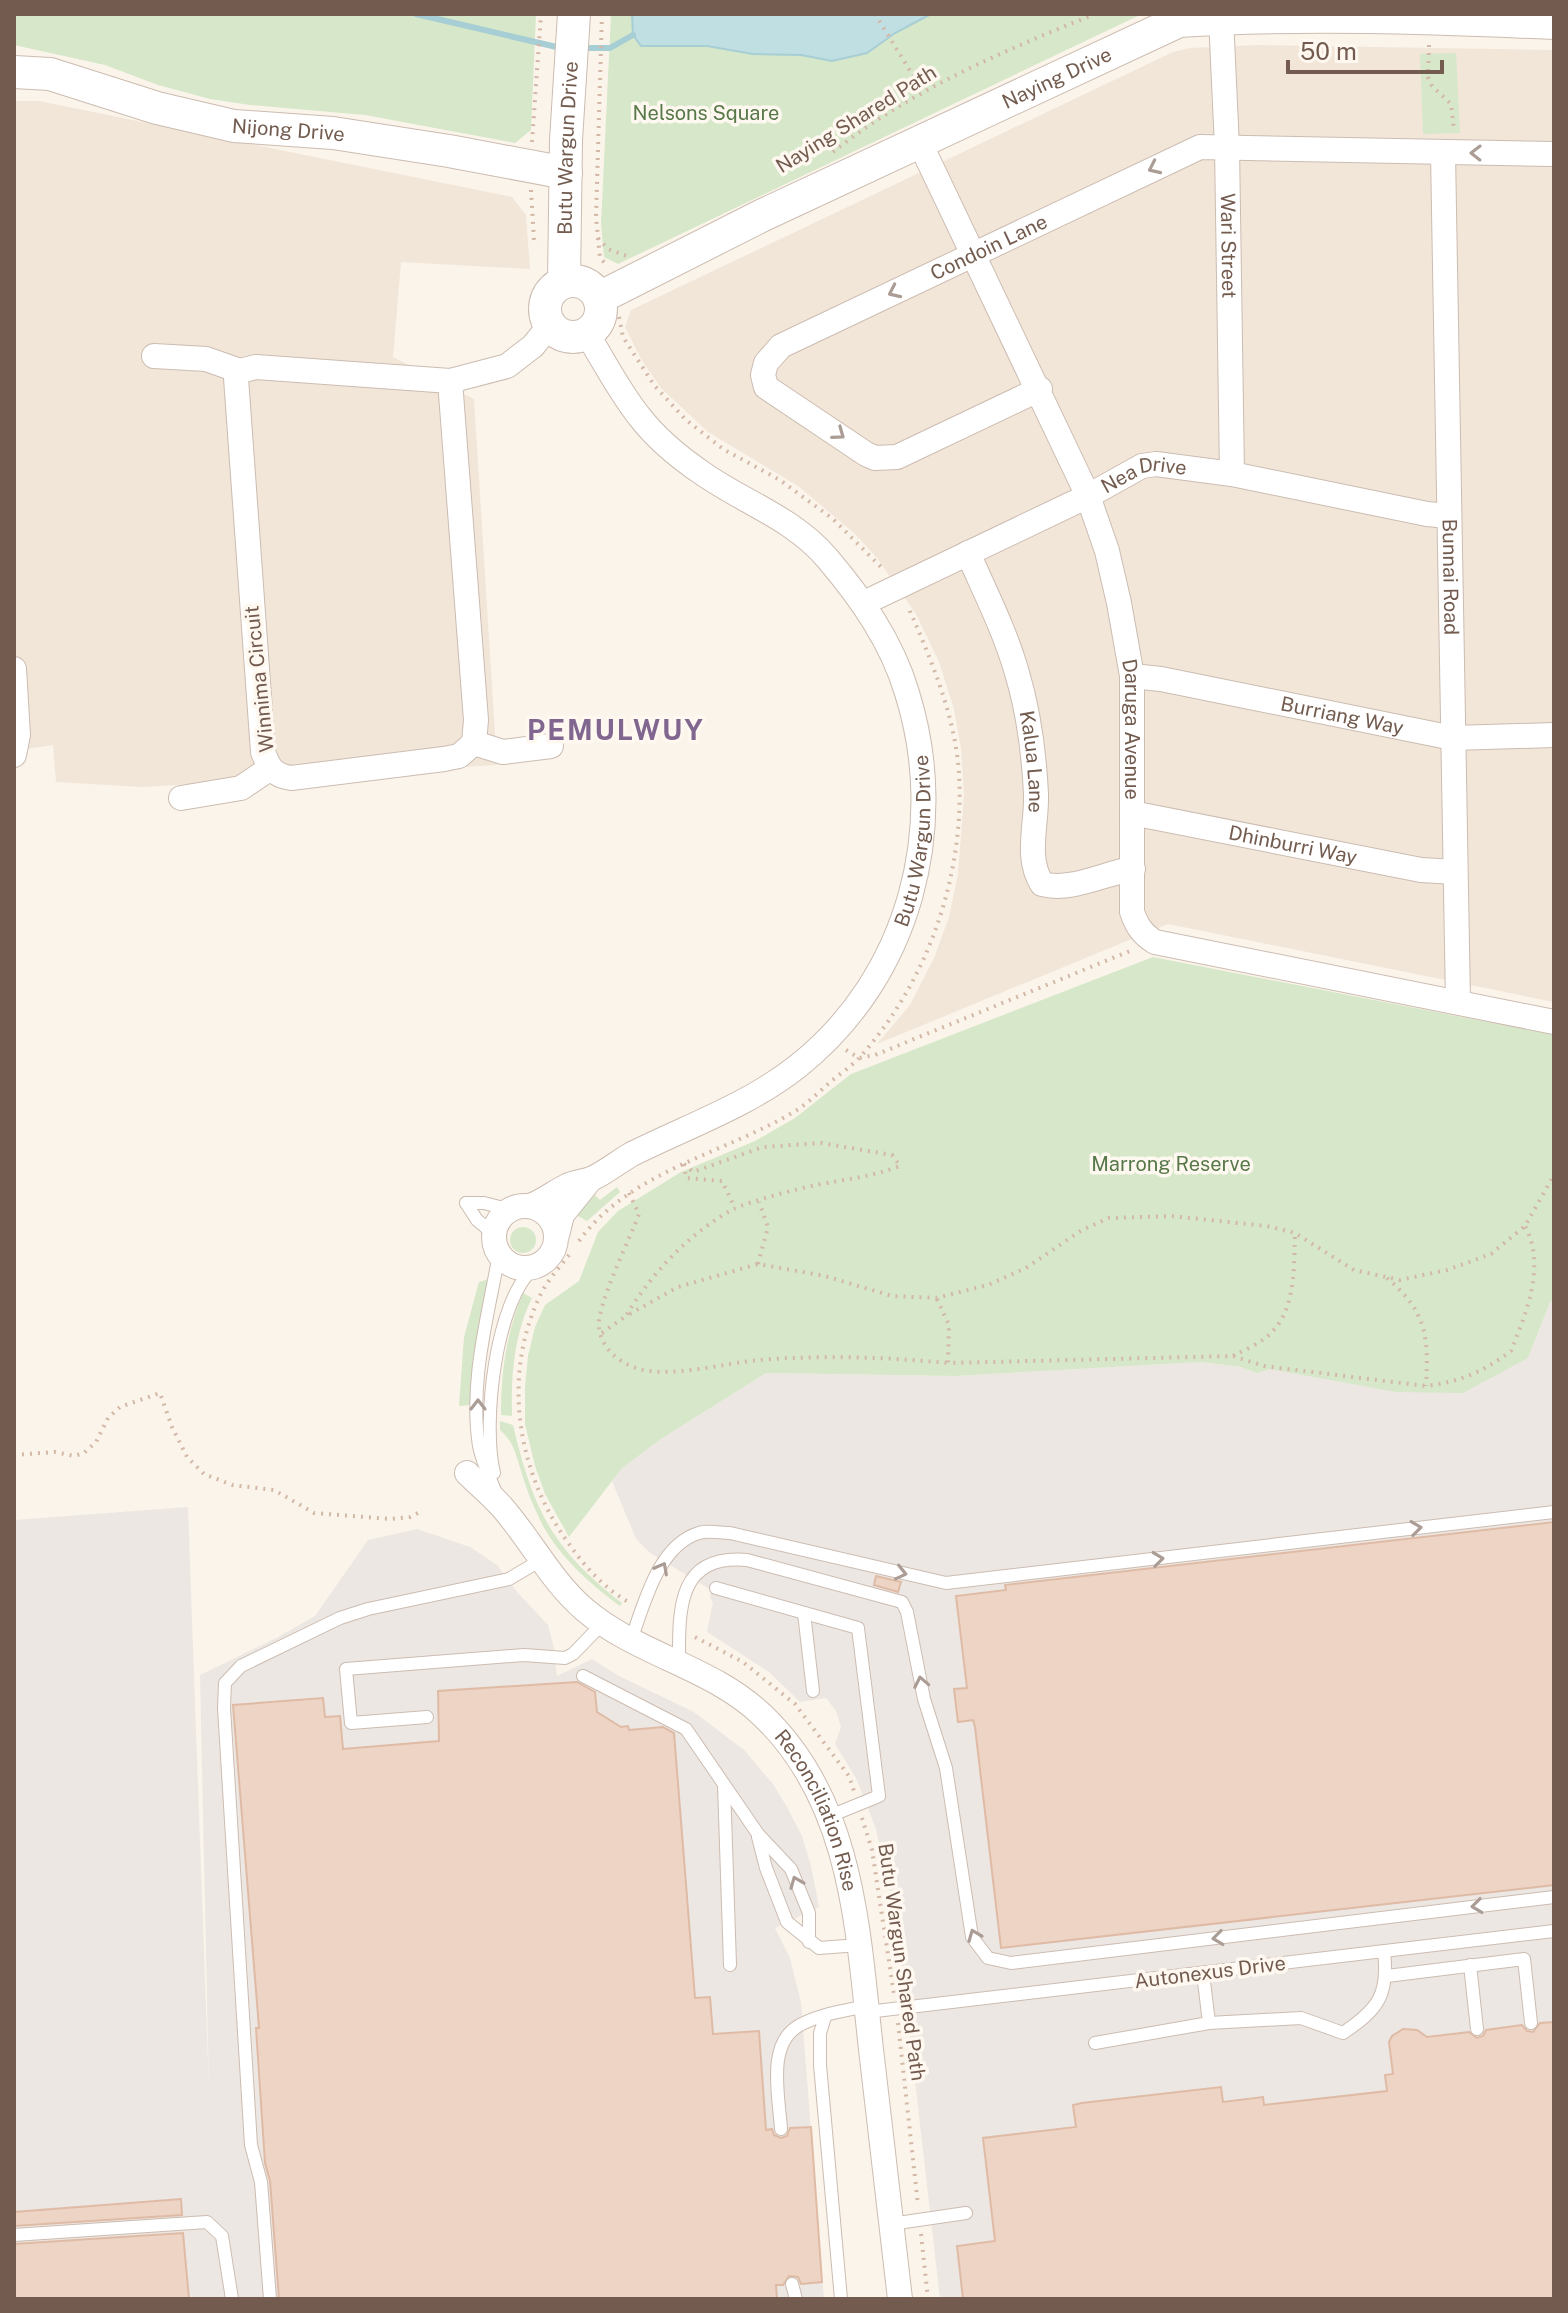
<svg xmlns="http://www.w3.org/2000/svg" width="1568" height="2313" font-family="'Public Sans',sans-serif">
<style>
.residential{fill:#f2e6d9}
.industrial{fill:#ece7e3}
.green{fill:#d6e8c9}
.water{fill:#c0dfe3;stroke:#a7ced4;stroke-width:2}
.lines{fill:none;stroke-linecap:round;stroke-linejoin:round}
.stream{stroke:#a7ced4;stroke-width:6}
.building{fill:#eed4c4;stroke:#dfbba6;stroke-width:2}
.service-casing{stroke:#ccbcb1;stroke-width:14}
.minor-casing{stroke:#ccbcb1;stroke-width:26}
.tertiary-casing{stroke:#ccbcb1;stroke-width:34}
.path{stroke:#d3b7a7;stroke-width:4;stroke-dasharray:2 6;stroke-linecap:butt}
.service{stroke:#fff;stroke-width:12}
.minor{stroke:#fff;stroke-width:24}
.tertiary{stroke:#fff;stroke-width:32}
.oneway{stroke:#ab9d95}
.labels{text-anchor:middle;stroke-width:7;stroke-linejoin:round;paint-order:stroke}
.street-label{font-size:20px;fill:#735c4f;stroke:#fef8f0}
.park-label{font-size:20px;fill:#577849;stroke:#fef8f0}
.district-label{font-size:28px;font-weight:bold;letter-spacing:2px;fill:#81678f;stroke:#fef8f0}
</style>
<rect width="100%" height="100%" fill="#fbf4ea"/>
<g class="residential">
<polygon points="1259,45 1554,50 1554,1002 1168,924 877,1044 910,1005 934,958 949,917 958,874 964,796 961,749 954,709 939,662 916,614 877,558 854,533 798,486 708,432 661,388 641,359 625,327 631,310 1173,52 1190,48"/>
<polygon points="14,101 39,101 512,197 526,215 530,269 401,262 393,357 474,399 497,765 143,787 56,782 53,745 14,751"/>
</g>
<g class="industrial">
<polygon points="1554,1301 1554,2299 940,2299 904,1985 892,1903 876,1829 856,1778 835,1744 841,1727 836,1711 826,1698 800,1702 769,1672 707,1632 713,1602 710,1598 711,1590 650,1553 636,1539 612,1481 622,1468 661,1439 766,1373 956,1376 1200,1362 1241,1367 1257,1373 1270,1369 1528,1358 1550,1302"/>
<polygon points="188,1507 209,2091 200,1675 278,1637 315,1616 368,1540 417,1529 470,1547 497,1565 518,1593 548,1625 554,1648 557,1676 592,1659 619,1676 694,1712 744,1750 773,1784 787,1807 802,1836 811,1866 819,1907 775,1928 790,1958 801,2002 824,2299 14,2299 14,1520"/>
</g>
<g class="green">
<polygon points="14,14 536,14 531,130 515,143 365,115 250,105 210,99 158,85 105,65 14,45"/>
<polygon points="611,14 1142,14 618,264 604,257 601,224"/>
<polygon points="1456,53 1460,133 1423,134 1420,54"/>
<polygon points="1153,957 1554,1035 1554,1301 1550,1302 1528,1358 1463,1393 1396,1392 1270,1369 1257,1373 1241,1367 1200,1362 956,1376 766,1373 661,1439 622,1468 569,1537 545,1494 535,1466 525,1424 525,1386 528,1356 535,1327 545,1305 579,1281 598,1232 618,1211 681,1172 755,1141 795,1118 851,1074"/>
<polygon points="617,1187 620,1192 587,1221 576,1215 595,1195 600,1200"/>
<circle cx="523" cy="1240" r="13"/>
<polygon points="489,1279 473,1358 470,1405 459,1406 464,1337 479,1282"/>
<path d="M523 1293 532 1298C514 1335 511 1375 512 1416L501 1415C501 1372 506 1334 523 1293Z"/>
<path d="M500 1421 513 1425C533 1509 552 1549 622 1603L620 1606C591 1585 561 1558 543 1526 535 1510 527 1491 522 1474 516 1456 515 1443 500 1430Z"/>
</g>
<polygon class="water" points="632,14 931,14 895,33 867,53 832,61 801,55 753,54 707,46 641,46 633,35"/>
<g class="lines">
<g class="stream">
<polyline points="416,14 561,48"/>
<polyline points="581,48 610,48 633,35"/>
</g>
</g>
<g class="building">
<polygon points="1554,1522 1554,1885 1001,1948 975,1727 973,1720 958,1722 954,1689 967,1688 956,1596 1006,1590 1005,1585"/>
<polygon points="876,1576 901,1582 898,1592 874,1585"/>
<polygon points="577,1682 595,1692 597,1712 621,1727 628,1726 629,1730 663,1727 674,1733 695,1998 710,1997 713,2034 759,2031 766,2130 772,2129 774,2135 781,2138 787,2136 790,2128 811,2127 822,2282 801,2284 798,2277 789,2276 783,2285 776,2285 777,2299 279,2299 270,2181 265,2163 256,2028 259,2028 233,1705 323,1698 325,1717 340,1716 343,1749 439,1741 438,1691"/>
<polygon points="1554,2022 1554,2299 963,2299 957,2246 995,2241 983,2138 1076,2127 1073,2105 1082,2103 1221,2087 1223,2102 1263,2097 1264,2105 1387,2091 1385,2075 1393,2074 1389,2042 1392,2036 1403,2029 1417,2030 1427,2037 1469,2032 1477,2038 1483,2036 1486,2030 1522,2025 1527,2031 1533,2032 1540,2023"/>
<polygon points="181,2199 182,2215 14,2226 14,2212"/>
<polygon points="183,2233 189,2299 14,2299 14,2244"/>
</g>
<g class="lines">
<g class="service-casing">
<g id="service">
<polyline points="466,1203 484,1203 511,1210"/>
<polyline points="466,1203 477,1220 494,1234"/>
<path d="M494 1473C482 1425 495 1299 535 1267"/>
<path d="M496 1493C490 1478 482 1462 479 1446 469 1382 488 1316 499 1254"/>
<polyline points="716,1588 858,1628 879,1796 830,1816"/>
<polyline points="804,1613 813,1691"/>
<path d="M631 1640C644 1605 658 1545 699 1533 708 1530 721 1533 730 1533L946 1583 1554 1512"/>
<path d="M679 1664C679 1611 676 1554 747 1560L902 1602 907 1612 924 1699 946 1768 972 1937 988 1958 1011 1963 1554 1897"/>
<polyline points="583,1676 686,1729 758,1834 791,1869 809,1913 809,1942"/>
<polyline points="427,1717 351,1723 346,1669 524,1655 565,1658 573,1654 603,1623"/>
<polyline points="724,1785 730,1965"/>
<polyline points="758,1837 766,1868 787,1922 819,1948 859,1945"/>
<polyline points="1470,1965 1477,2029"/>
<polyline points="1203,1973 1209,2023"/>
<polyline points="1387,1976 1524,1959 1531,2023"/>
<polyline points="867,2012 1554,1931"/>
<polyline points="825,2017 820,2033 820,2065 841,2299"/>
<path d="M1095 2043 1209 2023 1301 2018 1343 2033C1379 2009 1389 1994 1384 1951"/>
<path d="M781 2129C779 2096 766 2043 800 2025 819 2014 845 2011 866 2006"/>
<polyline points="891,2224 966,2213"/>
<polyline points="14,2235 207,2222 222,2236 232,2299"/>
<polyline points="792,2284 796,2299"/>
<polyline points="270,2299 261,2182 251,2145 224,1708 225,1683 241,1666 340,1618 368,1609 509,1579 541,1560"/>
</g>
</g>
<g class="minor-casing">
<g id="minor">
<path id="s1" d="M1221 18 1227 147 1232 474"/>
<path id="s2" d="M920 143 1088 496 1107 551 1119 603 1132 676V912C1137 926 1142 934 1155 942L1554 1022"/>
<path id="s3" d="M1443 153 1458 1002"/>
<polyline points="154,356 206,359 240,371"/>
<path d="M450 381 476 720 474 743 459 756 444 759 291 778C273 775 269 768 263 752L236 378 240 371 256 367 450 381 507 366 533 346 550 325"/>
<path id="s4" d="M1040 389 897 457 875 458 866 454 766 387 763 375 766 363 781 346 1200 147 1554 154"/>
<path id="s5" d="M968 553C985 592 1005 631 1017 673 1029 713 1034 753 1036 794 1037 826 1025 857 1042 884 1071 892 1104 873 1133 869"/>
<path id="s6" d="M864 603 1088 496 1142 466 1156 464 1232 474 1427 514 1448 516"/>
<polyline points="14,669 18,735 14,755"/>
<path id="s7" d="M1132 676 1161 679 1453 738 1554 735"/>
<polyline points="474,743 503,752 551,746"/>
<polyline points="181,798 241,788 269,769"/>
<path id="s8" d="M1132 813 1421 870 1455 872"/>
<circle cx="525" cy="1237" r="31"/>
<path id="s9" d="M530 1206C544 1201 554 1192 567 1186 574 1182 583 1182 591 1179 605 1173 618 1162 632 1154 688 1126 749 1105 798 1066 910 977 949 827 907 693 892 642 861 598 827 558 793 518 743 502 702 473 680 458 655 437 639 416 619 391 604 361 587 334"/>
<polyline points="557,1235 562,1215 590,1180"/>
<path id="s10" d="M467 1473C478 1484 491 1495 502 1507 531 1540 551 1581 585 1610 638 1655 712 1667 762 1715 856 1804 858 1938 872 2058 881 2138 891 2219 900 2299"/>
</g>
</g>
<g class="tertiary-casing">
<g id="tertiary">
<path id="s11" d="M14 72 50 74 157 108 234 126 333 133 449 151 566 173"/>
<circle cx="573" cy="309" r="28"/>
<path id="s12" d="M564 282 566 140 574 14"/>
<path id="s13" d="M599 298 763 215 1179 21C1303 13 1430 18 1554 23"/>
</g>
</g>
<g class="path">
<polyline points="602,14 596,217 600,258 608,266"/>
<polyline points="875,14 922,90"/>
<polyline points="1429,45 1428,77 1432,86 1451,104 1454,130"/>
<polyline points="532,142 541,14"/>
<path d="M833 152C911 90 1003 51 1095 14"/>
<polyline points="531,190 534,241 539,241"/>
<polyline points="598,238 608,249 627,256"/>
<polyline points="619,317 623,337 654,385 685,419 723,449 780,480 833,519 884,570"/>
<polyline points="846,1050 859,1058 875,1055 1130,951"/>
<path d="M684 1164 693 1172 763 1147 821 1143 892 1155 900 1166C870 1177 847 1179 816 1185 797 1189 750 1201 734 1209 691 1231 650 1275 626 1316L678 1287 758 1264 825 1276 892 1296 936 1298 988 1285 1026 1268 1082 1230 1109 1218 1171 1216 1267 1226 1295 1233 1354 1270 1400 1280 1447 1270 1491 1254 1525 1226 1554 1175"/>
<polyline points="684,1164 686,1178 722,1181 735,1208"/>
<path d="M629 1193 639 1214C630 1239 596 1306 599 1328 602 1349 619 1363 639 1369 672 1378 725 1363 759 1360 823 1355 885 1357 948 1363"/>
<path d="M579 1241C631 1169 729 1153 800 1108 810 1101 819 1092 828 1084 838 1075 851 1067 860 1057 928 981 965 875 959 773 955 716 932 662 910 611V606"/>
<path d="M569 1255C558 1269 545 1283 538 1300 502 1380 518 1474 569 1544 585 1567 605 1589 630 1603"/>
<polyline points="758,1264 768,1227 759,1202"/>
<path d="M1387 1278C1426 1311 1429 1336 1426 1386"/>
<path d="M937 1299 949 1325 948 1363 1233 1356 1264 1366 1426 1386C1459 1382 1485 1371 1511 1351 1527 1311 1546 1266 1525 1226"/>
<polyline points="602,1333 626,1316"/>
<path d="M1233 1356C1246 1349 1262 1343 1272 1332 1296 1308 1294 1264 1295 1233"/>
<polyline points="14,1455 55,1452 74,1456 84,1453 96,1442 108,1418 120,1407 160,1393 172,1427 187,1457 204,1474 232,1485 274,1490 314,1513 390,1519 410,1517 422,1511"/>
<polyline points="695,1637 743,1662 795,1704 849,1776 854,1791"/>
<polyline points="862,1818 872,1850 894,1994"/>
<polyline points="898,2023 918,2205"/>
<polyline points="921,2234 928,2299"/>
</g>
<use href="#service" class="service"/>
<use href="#minor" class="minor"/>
<use href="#tertiary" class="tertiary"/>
</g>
<defs><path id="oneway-chevron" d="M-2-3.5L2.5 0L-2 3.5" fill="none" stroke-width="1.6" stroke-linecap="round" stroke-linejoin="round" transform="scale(2)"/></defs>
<g class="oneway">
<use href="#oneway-chevron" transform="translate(1476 153) rotate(-179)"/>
<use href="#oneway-chevron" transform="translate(1154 168) rotate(155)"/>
<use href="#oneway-chevron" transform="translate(894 292) rotate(155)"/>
<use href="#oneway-chevron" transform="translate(839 434) rotate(36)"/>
<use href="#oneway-chevron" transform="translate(478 1405) rotate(-90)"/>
<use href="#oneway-chevron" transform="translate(1416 1528) rotate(-7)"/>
<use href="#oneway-chevron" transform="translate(1158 1559) rotate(-7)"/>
<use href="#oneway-chevron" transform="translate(662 1568) rotate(-62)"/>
<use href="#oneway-chevron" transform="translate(901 1573) rotate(13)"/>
<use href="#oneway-chevron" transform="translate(921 1682) rotate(-101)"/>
<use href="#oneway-chevron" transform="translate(796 1882) rotate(-112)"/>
<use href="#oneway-chevron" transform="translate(1477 1906) rotate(173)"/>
<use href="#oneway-chevron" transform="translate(974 1935) rotate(-112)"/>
<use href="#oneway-chevron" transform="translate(1218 1938) rotate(173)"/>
</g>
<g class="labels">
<g class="street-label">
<text dy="7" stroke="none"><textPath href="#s13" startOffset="508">Naying Drive</textPath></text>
<text transform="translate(856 119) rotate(-32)" y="7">Naying Shared Path</text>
<text dy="7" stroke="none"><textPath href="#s11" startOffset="282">Nijong Drive</textPath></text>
<text dy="7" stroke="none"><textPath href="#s12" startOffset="134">Butu Wargun Drive</textPath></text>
<text dy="7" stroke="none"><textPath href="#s1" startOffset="228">Wari Street</textPath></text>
<text dy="7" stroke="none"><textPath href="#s4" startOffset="588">Condoin Lane</textPath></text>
<text dy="7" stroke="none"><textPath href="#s6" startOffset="310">Nea Drive</textPath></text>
<text dy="7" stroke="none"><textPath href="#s3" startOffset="424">Bunnai Road</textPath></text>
<text transform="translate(259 679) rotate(-96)" y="7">Winnima Circuit</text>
<text dy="7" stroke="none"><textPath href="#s7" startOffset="214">Burriang Way</textPath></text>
<text dy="7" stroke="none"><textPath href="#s2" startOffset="630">Daruga Avenue</textPath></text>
<text dy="7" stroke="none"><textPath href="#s5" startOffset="220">Kalua Lane</textPath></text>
<text dy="7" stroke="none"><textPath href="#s9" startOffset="566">Butu Wargun Drive</textPath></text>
<text dy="7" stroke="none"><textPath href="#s8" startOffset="164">Dhinburri Way</textPath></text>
<text dy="7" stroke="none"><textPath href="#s10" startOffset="500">Reconciliation Rise</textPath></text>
<text transform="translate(902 1962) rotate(82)" y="7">Butu Wargun Shared Path</text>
<text transform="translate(1210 1972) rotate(-7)" y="7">Autonexus Drive</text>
</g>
<g class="park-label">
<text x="706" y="120">Nelsons Square</text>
<text x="1171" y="1171">Marrong Reserve</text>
</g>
<g class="district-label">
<text x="616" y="740">PEMULWUY</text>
</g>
</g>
<rect width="1568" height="2313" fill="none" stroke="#735c4f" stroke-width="32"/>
<path d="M1288 60v12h154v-12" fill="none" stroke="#735c4f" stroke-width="4"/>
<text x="1300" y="60" font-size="24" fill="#735c4f" stroke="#fef8f0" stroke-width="6" paint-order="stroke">50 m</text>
</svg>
